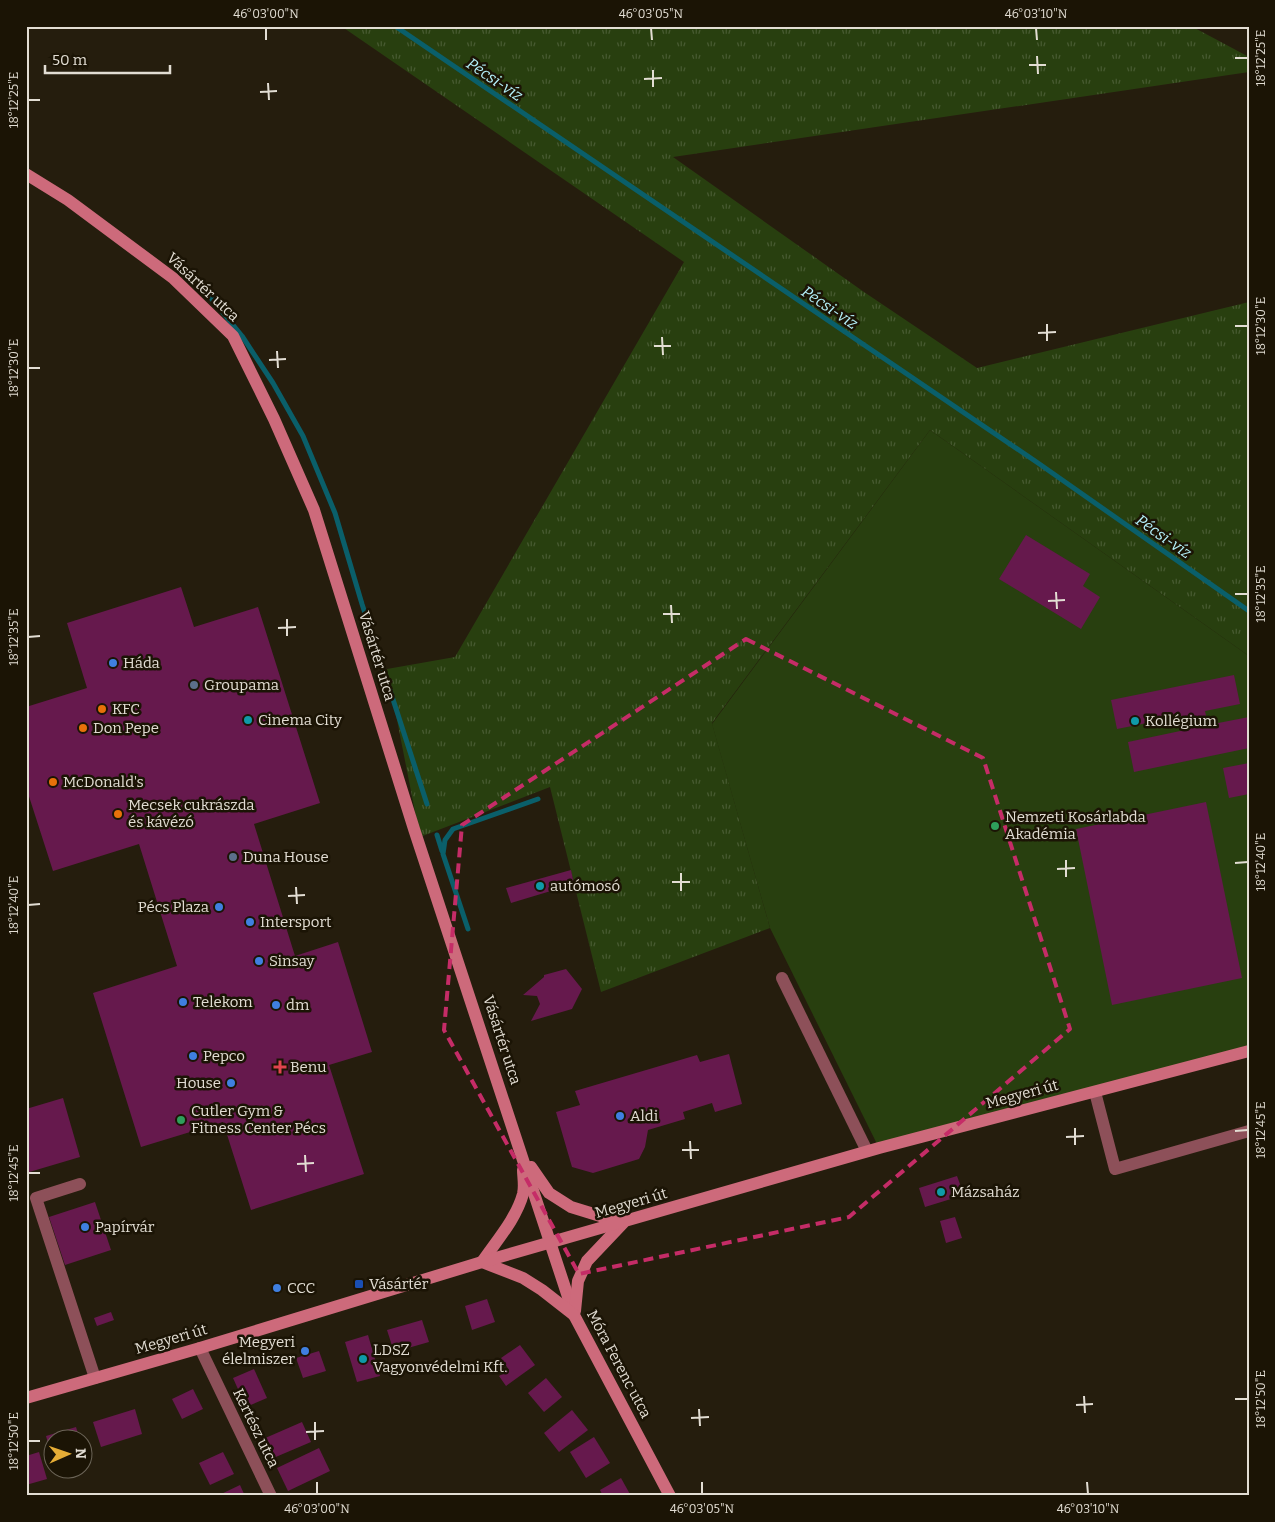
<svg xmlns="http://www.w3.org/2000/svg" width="1275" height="1522" font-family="Bitter,serif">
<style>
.grass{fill:url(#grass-tufts)}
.garden{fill:#283f0f}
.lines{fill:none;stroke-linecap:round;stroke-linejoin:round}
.stream{stroke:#0a5f6a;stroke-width:5}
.building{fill:#66194d}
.street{stroke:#8d5059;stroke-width:12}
.secondary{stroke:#cd6a7b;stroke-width:12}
.marked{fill:none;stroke:#c52c67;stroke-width:4;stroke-dasharray:10 6;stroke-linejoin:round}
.ticks{fill:none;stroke:#e2ddd3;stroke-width:2}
.shop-dot{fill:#3f7fe0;stroke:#1b1405;stroke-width:2}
.service-dot{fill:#5c6f8a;stroke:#1b1405;stroke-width:2}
.food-dot{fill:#e8710a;stroke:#1b1405;stroke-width:2}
.culture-dot{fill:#0f9aa8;stroke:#1b1405;stroke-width:2}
.leisure-dot{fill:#2e9e5b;stroke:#1b1405;stroke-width:2}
.health-dot{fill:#e0444e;stroke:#1b1405;stroke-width:2}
.transit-dot{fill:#1a4fb4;stroke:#1b1405;stroke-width:2}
.labels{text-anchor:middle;stroke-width:5;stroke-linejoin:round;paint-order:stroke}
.street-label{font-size:15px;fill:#e2ddd3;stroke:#1b1405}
.poi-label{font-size:15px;fill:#e2ddd3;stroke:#1b1405;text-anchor:start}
.water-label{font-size:16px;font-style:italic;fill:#b4f0fa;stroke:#1b1405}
.neatline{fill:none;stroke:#e2ddd3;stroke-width:2}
.ticks-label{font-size:12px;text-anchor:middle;fill:#e2ddd3}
</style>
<defs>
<pattern id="grass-tufts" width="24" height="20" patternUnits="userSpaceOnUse" patternTransform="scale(1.25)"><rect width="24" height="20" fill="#283f0f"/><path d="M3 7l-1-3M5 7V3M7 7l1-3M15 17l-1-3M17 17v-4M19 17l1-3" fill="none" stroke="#475a31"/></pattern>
</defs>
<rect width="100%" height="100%" fill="#251d0d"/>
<polygon class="grass" points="341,26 1191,26 1249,57 1249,72 673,157 864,292 977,368 1249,302 1249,656 930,430 712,723 770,928 601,992 550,787 420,837 387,669 455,657 684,262"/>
<polygon class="garden" points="930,430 1249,656 1249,1051 879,1148 770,928 712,724"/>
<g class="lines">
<g class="stream">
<polyline points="395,26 1038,463 1249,611"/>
<polyline points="202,287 242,336 273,383 303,436 335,513 362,604 427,804"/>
<polyline points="437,835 442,851"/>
<polyline points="468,929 443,854 445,840 453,829 538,799"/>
</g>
</g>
<g class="building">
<polygon points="1026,535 1090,574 1083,586 1100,597 1081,629 999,579"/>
<polygon points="181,587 194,627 258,607 320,803 254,824 295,956 338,942 372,1052 329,1065 364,1174 251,1210 223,1122 141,1147 93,993 177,966 139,844 53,871 26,787 26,707 87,688 67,623"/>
<polygon points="1234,675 1240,704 1205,711 1208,725 1249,717 1249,748 1134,772 1128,742 1185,730 1182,716 1117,729 1111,700"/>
<polygon points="1249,763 1249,794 1229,798 1223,768"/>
<polygon points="1206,802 1242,978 1112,1005 1076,829"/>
<polygon points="571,870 574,884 511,903 506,888"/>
<polygon points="566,969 582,989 572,1009 531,1021 540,1004 537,996 523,995 544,977 544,975"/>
<polygon points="729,1054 742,1104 715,1112 712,1103 683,1112 685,1119 648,1130 645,1147 639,1159 593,1173 572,1167 556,1112 580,1105 575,1091 697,1055 700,1062"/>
<polygon points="63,1098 80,1157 26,1173 26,1109"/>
<polygon points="957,1176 964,1195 925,1207 919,1188"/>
<polygon points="95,1202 111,1250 65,1265 49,1217"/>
<polygon points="955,1217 962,1238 946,1243 940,1221"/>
<polygon points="487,1299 495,1322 472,1330 465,1306"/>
<polygon points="111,1312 114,1320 97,1326 94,1318"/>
<polygon points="422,1320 429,1342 394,1352 387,1330"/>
<polygon points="368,1335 380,1376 357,1382 345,1342"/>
<polygon points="520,1345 535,1365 506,1386 499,1376 509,1370 501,1358"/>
<polygon points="319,1351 326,1371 303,1378 296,1358"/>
<polygon points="254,1369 267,1398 246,1407 233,1378"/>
<polygon points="546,1378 562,1397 544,1412 528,1393"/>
<polygon points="193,1389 203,1409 182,1419 172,1399"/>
<polygon points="135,1409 142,1434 101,1447 93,1422"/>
<polygon points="572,1410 588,1430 559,1452 544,1433"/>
<polygon points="302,1422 311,1442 271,1459 263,1439"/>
<polygon points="76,1427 80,1440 52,1440 52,1457 46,1436"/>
<polygon points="594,1437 610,1463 586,1478 570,1452"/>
<polygon points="319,1448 330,1471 288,1491 277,1468"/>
<polygon points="39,1452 47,1479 26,1485 26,1456"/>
<polygon points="223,1452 234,1474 210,1485 199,1463"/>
<polygon points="621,1478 631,1496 603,1496 600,1490"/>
<polygon points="240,1485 245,1496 217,1496"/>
</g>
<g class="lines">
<g class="street">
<polyline points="782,978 867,1151"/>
<polyline points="1095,1092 1115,1169 1249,1131"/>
<polyline points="80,1184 36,1198 95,1378"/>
<polyline points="200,1348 271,1496"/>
</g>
<g class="secondary">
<polyline points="26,174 68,200 173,278 233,336 274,419 314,510 414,829 574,1315 670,1496"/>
<polyline points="531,1167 549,1193 571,1207 623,1223 587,1261 578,1281 575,1311"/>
<path d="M482 1262C497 1240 516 1219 523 1194 525 1186 523 1177 523 1170"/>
<polyline points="482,1262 523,1278 542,1290 574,1315"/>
<polyline points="26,1398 200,1348 482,1262 879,1148 1249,1051"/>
</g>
</g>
<path class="marked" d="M746 639 983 758 1070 1029 849 1217 579 1274 444 1030 462 825Z"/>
<path class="ticks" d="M266 28V40M651 28 652 40M1036 28 1037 40M1037 56 1038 74M1235 58H1248M1029 65H1046M653 70V87M644 79 662 78M268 83 269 100M260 92 277 91M28 100H40M1047 324V341M1235 326H1248M1038 333 1056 332M662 337 663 355M654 346H671M277 351 278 368M269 360 286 359M28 368H40M1056 592 1057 609M1235 594H1248M1048 601 1065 600M671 605 672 623M663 614H680M287 619V636M278 628 296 627M28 637 40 636M1066 860V877M1235 863 1248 862M1057 869 1075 868M681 873V891M672 882H690M296 887 297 904M288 896 305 895M28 905 40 904M1075 1128V1145M1235 1131 1248 1130M1066 1137 1084 1136M690 1141 691 1159M682 1150H699M305 1155 306 1172M297 1164 314 1163M28 1173H40M1084 1396 1085 1413M1235 1399H1248M1076 1405 1093 1404M699 1409 700 1426M691 1418 709 1417M315 1422V1440M306 1432 324 1431M28 1441H40M317 1482V1494M702 1482V1494M1087 1482 1088 1494"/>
<g class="shop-dot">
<circle cx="113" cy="663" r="5"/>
<circle cx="219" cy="907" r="5"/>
<circle cx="250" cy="922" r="5"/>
<circle cx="259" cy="961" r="5"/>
<circle cx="183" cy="1002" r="5"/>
<circle cx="276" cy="1005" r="5"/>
<circle cx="193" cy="1056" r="5"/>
<circle cx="231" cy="1083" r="5"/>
<circle cx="620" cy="1116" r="5"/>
<circle cx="85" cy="1227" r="5"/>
<circle cx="277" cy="1288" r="5"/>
<circle cx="305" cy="1351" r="5"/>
</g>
<g class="service-dot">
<circle cx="194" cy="685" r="5"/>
<circle cx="233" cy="857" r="5"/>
</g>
<g class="food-dot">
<circle cx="102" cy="709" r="5"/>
<circle cx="83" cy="728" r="5"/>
<circle cx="53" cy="782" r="5"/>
<circle cx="118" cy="814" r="5"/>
</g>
<g class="culture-dot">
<circle cx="248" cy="720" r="5"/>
<circle cx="1135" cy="721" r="5"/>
<circle cx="540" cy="886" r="5"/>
<circle cx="941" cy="1192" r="5"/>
<circle cx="363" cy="1359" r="5"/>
</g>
<g class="leisure-dot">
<circle cx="995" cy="826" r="5"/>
<circle cx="181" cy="1120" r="5"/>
</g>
<path class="health-dot" d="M277.5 1059.5h5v5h5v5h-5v5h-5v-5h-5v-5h5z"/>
<rect class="transit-dot" x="354" y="1279" width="10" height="10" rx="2.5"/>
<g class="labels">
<g class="street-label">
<text transform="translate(203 287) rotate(43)" y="5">Vásártér utca</text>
<text transform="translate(377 656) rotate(73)" y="5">Vásártér utca</text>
<text transform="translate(502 1040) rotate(72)" y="5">Vásártér utca</text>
<text transform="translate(1022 1094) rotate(-15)" y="5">Megyeri út</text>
<text transform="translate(631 1203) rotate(-16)" y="5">Megyeri út</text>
<text transform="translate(171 1339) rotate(-16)" y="5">Megyeri út</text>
<text transform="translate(619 1364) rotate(62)" y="5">Móra Ferenc utca</text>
<text transform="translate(256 1428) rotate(64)" y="5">Kertész utca</text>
</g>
<g class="poi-label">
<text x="123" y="668">Háda</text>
<text x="204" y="690">Groupama</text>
<text x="112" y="714">KFC</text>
<text x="258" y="725">Cinema City</text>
<text x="1145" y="726">Kollégium</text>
<text x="93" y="733">Don Pepe</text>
<text x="63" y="787">McDonald's</text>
<text x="128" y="810">Mecsek cukrászda<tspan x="128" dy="17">és kávézó</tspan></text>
<text x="1005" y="822">Nemzeti Kosárlabda<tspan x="1005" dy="17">Akadémia</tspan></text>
<text x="243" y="862">Duna House</text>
<text x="550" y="891">autómosó</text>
<text x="209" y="912" text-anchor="end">Pécs Plaza</text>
<text x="260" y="927">Intersport</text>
<text x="269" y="966">Sinsay</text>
<text x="193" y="1007">Telekom</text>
<text x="286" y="1010">dm</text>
<text x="203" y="1061">Pepco</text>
<text x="290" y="1072">Benu</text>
<text x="221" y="1088" text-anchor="end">House</text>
<text x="191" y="1116">Cutler Gym &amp;<tspan x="191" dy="17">Fitness Center Pécs</tspan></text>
<text x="630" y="1121">Aldi</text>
<text x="951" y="1197">Mázsaház</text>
<text x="95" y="1232">Papírvár</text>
<text x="369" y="1289">Vásártér</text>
<text x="287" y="1293">CCC</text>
<text x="295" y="1347" text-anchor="end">Megyeri<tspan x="295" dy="17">élelmiszer</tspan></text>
<text x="373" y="1355">LDSZ<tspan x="373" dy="17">Vagyonvédelmi Kft.</tspan></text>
</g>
<g class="water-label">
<text transform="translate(495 79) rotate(34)" y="6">Pécsi-víz</text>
<text transform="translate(830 307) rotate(34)" y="6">Pécsi-víz</text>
<text transform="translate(1164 536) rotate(35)" y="6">Pécsi-víz</text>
</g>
</g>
<rect width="1275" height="1522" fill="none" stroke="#1b1405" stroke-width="55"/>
<g transform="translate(68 1454) rotate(88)"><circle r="24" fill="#1b1405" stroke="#6b6457"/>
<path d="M0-4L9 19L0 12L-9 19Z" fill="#e6ad36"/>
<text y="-8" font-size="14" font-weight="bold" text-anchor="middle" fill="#e2ddd3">N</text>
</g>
<path d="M45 65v8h125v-8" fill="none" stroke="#e2ddd3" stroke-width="2.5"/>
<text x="52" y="65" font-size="15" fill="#e2ddd3" stroke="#1b1405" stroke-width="4" paint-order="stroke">50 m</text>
<rect x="28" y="28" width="1220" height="1466" class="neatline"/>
<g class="ticks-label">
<text x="266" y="18">46°03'00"N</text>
<text x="651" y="18">46°03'05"N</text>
<text x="1036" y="18">46°03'10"N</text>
<text transform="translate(1261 58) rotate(-90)" y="4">18°12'25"E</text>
<text transform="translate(14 100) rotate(-90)" y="4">18°12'25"E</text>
<text transform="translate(1261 326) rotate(-90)" y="4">18°12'30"E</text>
<text transform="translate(14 368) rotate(-90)" y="4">18°12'30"E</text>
<text transform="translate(1261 594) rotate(-90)" y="4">18°12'35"E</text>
<text transform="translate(14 637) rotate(-90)" y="4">18°12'35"E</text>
<text transform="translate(1261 862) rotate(-90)" y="4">18°12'40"E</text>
<text transform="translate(14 905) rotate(-90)" y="4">18°12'40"E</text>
<text transform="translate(1261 1130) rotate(-90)" y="4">18°12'45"E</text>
<text transform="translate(14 1173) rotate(-90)" y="4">18°12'45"E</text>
<text transform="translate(1261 1399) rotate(-90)" y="4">18°12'50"E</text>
<text transform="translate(14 1441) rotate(-90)" y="4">18°12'50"E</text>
<text x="317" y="1513">46°03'00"N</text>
<text x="702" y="1513">46°03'05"N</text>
<text x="1088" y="1513">46°03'10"N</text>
</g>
</svg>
